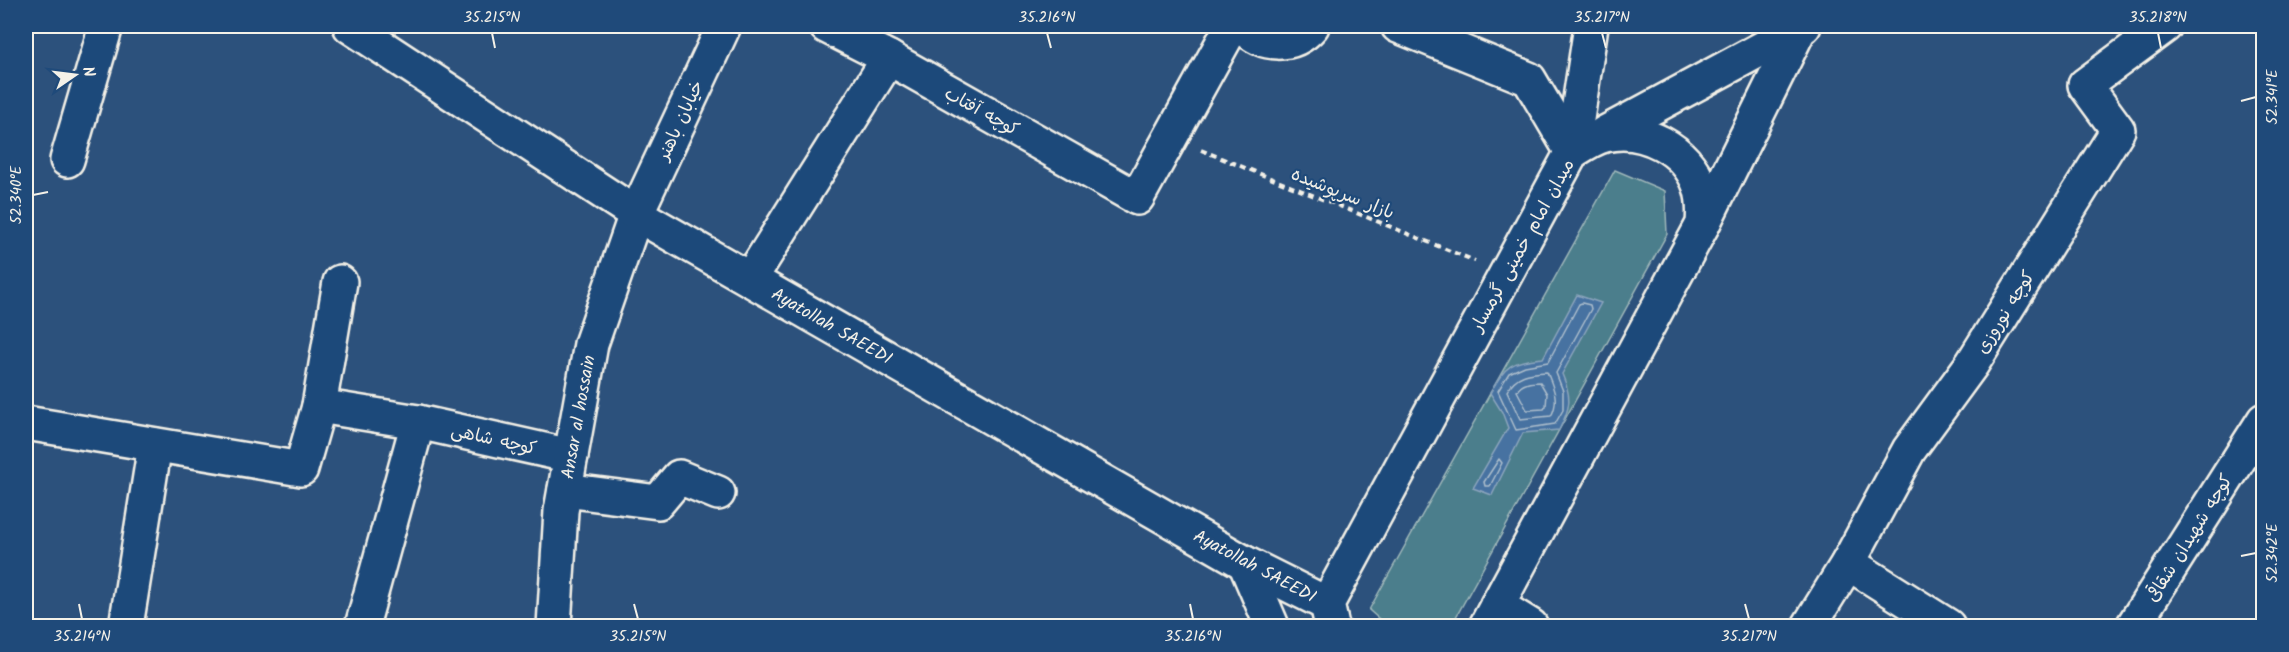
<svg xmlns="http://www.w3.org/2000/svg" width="2289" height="652" font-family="Kalam,'Playpen Sans Arabic',sans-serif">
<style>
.green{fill:#4b7e8c;stroke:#a0b8ba;stroke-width:1.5}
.water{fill:#4672a1;stroke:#8ca5bd;stroke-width:1.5}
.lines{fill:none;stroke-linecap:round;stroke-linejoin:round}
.shore{stroke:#aebecc;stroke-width:1.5}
.minor-casing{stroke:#f4f1e8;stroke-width:38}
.tertiary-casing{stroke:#f4f1e8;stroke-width:38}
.secondary-casing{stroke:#f4f1e8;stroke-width:38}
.path{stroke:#f4f1e8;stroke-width:4;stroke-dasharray:6 4.5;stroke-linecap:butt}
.minor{stroke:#1f4a7a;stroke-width:33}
.tertiary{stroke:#1f4a7a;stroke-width:33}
.secondary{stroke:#1f4a7a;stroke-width:33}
.ticks{fill:none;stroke:#f4f1e8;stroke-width:2}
.labels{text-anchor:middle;stroke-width:4.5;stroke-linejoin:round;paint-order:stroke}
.street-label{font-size:18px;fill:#f4f1e8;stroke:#1f4a7a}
.neatline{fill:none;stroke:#f4f1e8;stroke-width:2}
.ticks-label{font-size:15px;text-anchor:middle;fill:#f4f1e8}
</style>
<rect width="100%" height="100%" fill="#2c517c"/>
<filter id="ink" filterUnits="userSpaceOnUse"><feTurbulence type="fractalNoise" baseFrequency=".0167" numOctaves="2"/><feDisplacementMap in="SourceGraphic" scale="12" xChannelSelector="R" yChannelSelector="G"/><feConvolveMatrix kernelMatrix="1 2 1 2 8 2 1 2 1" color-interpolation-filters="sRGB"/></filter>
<g filter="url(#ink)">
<polygon class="green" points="1615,170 1665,191 1667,234 1451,626 1387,626 1369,610"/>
<path class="water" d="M1577 295 1601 303 1562 374C1572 397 1571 407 1559 430L1523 433 1492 495 1473 488 1508 428 1502 412 1490 393C1507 364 1510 362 1543 358Z"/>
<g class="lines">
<g class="shore">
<polygon points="1582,303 1590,305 1591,309 1556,373 1563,391 1563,410 1555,424 1516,430 1498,391 1509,373 1525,366 1548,362 1579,304"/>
<path d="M1547 372C1553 387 1560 400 1551 416L1520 419 1507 391C1516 374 1529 373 1547 372Z"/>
<path d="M1540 382 1547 394 1546 406 1544 409 1527 410 1517 391C1522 383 1531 382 1540 382Z"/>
<polygon points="1499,459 1502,463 1490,486 1485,486 1484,482"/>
</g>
<g class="minor-casing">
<g id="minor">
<polyline points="826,26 889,58 1137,198 1232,26"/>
<path d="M1243 26C1263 47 1293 48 1312 26"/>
<polyline points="1398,26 1529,79 1572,152"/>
<polyline points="1572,152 1591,26"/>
<polyline points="67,160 106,26"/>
<polyline points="750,279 889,58"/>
<polyline points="319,406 340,282"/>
<polyline points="26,423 301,469 319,406 418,422 571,456"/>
<polyline points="565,490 658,502 679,477 718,493"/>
<polyline points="1848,563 1948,626"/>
<polyline points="126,626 155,445"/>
<polyline points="362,626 418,422"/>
<polyline points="1809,626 1848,563 1909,450 1972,364 2118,130 2085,85 2165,26"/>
<polyline points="2133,626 2264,420"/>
</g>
</g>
<g class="tertiary-casing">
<polyline id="tertiary" points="554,626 561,511 591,344 636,214 724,26"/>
</g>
<g class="secondary-casing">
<g id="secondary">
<polyline points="350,26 636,214 1245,563 1327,604"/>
<polyline points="1605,133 1804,26"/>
<polyline points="1703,224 1800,28"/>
<polyline points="1245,563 1272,626"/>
<polyline points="1497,605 1531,626"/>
<path d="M1332 626 1327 604 1572 152C1583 145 1593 138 1605 135 1643 126 1687 149 1700 187 1704 199 1704 211 1703 224L1486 626"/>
</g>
</g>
<polyline class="path" points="1201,150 1475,261"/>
<use href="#minor" class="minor"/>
<use href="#tertiary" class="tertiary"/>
<use href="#secondary" class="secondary"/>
</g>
</g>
<path class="ticks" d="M492 33 495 48M1047 33 1051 48M1602 33 1606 48M2158 33 2161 48M2241 101 2256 97M33 195 48 192M2241 556 2256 553M79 604 82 619M634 604 638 619M1190 604 1193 619M1745 604 1749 619"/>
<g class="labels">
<g class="street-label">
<text transform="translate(982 111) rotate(29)" y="6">کوچه آفتاب</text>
<text transform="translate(680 120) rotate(-65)" y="6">خیابان باهنر</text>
<text transform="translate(1343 193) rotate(22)" y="6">بازار سرپوشیده</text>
<text transform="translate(1522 245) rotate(-61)" y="6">میدان امام خمینی گرمسار</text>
<text transform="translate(2005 312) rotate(-58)" y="6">کوچه نوروزی</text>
<text transform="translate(832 326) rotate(30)" y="6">Ayatollah SAEEDI</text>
<text transform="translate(578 417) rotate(-80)" y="6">Ansar al hossain</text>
<text transform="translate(494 439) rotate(13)" y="6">کوچه شاهی</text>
<text transform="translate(2189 538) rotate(-58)" y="6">کوچه شهیدان شقاقی</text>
<text transform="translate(1255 566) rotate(28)" y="6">Ayatollah SAEEDI</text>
</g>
</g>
<rect width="2289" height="652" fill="none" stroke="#1f4a7a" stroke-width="66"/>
<g transform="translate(75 75) rotate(76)" stroke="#1f4a7a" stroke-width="4.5" paint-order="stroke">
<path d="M0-4.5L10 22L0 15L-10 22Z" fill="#f4f1e8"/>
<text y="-9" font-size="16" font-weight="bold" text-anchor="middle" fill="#f4f1e8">N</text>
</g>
<rect x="33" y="33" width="2223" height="586" class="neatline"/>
<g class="ticks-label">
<text x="492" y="22">35.215°N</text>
<text x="1047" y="22">35.216°N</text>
<text x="1602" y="22">35.217°N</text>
<text x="2158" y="22">35.218°N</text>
<text transform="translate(2272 97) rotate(-90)" y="5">52.341°E</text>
<text transform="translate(16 195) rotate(-90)" y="5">52.340°E</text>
<text transform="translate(2272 553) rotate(-90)" y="5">52.342°E</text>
<text x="82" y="641">35.214°N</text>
<text x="638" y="641">35.215°N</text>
<text x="1193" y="641">35.216°N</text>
<text x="1749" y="641">35.217°N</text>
</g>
</svg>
